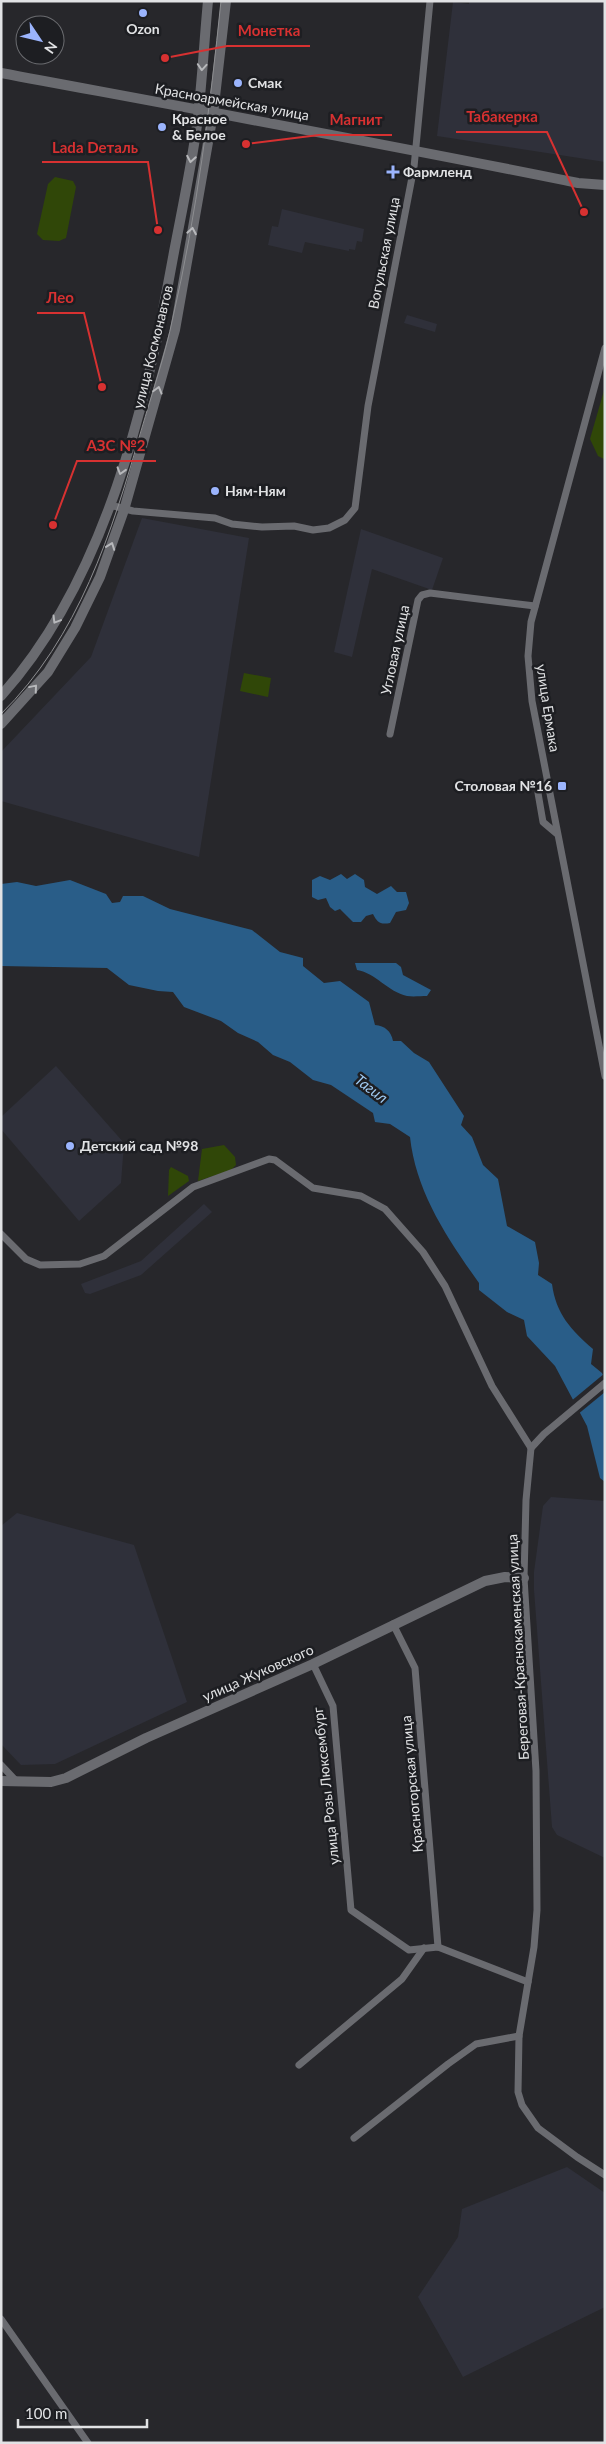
<svg xmlns="http://www.w3.org/2000/svg" width="606" height="2444" font-family="Lato,sans-serif">
<style>
.built{fill:#2f303a}
.green{fill:#304708}
.water{fill:#295d88}
.pier{fill:#27272b}
.lines{fill:none;stroke-linecap:round;stroke-linejoin:round}
.street{stroke:#6a6b70;stroke-width:7}
.secondary{stroke:#6a6b70;stroke-width:10}
.tram{stroke:#8d8e91;stroke-width:1}
.oneway{stroke:#b7b8bb}
.poi-dot{fill:#9bb4fd;stroke:#1d1e22;stroke-width:2}
.labels{text-anchor:middle;stroke-width:5;stroke-linejoin:round;paint-order:stroke}
.poi-label{font-size:14px;font-weight:bold;fill:#e1e2e4;stroke:#1d1e22;text-anchor:start}
.street-label{font-size:14px;fill:#e1e2e4;stroke:#1d1e22}
.water-label{font-size:15px;font-style:italic;fill:#a0cbf3;stroke:#1d1e22}
.leader{fill:none;stroke:#d73131;stroke-width:2}
.callout-dot{fill:#d73131;stroke:#1d1e22;stroke-width:2}
.callout-label{font-size:15px;text-anchor:middle;font-weight:bold;fill:#d73131;stroke:#1d1e22;stroke-width:5;stroke-linejoin:round;paint-order:stroke}
</style>
<rect width="100%" height="100%" fill="#27272b"/>
<g class="built">
<polygon points="469,1 605,1 605,162 437,136 453,2 469,4"/>
<polygon points="282,209 364,229 362,242 357,241 355,250 349,249 349,251 305,242 302,253 268,245 272,226 278,227"/>
<polygon points="407,315 437,324 435,332 404,323"/>
<polygon points="142,518 249,538 199,857 1,801 1,752 91,657"/>
<polygon points="361,529 443,558 432,590 372,569 352,657 334,652"/>
<polygon points="56,1066 124,1143 121,1183 79,1221 1,1129 1,1117"/>
<polygon points="204,1204 212,1212 141,1275 90,1294 85,1293 81,1284 141,1261"/>
<polygon points="551,1497 605,1501 605,1858 557,1835 552,1827 534,1590 534,1572 543,1506"/>
<polygon points="17,1513 134,1545 187,1702 55,1764 21,1765 1,1744 1,1526"/>
<polygon points="567,2167 605,2193 605,2307 463,2377 418,2297 458,2237 462,2209"/>
</g>
<g class="green">
<polygon points="55,177 73,181 76,187 66,238 59,241 43,240 37,234 48,184"/>
<polygon points="605,387 605,457 604,459 598,456 590,439"/>
<polygon points="244,673 271,678 268,697 240,691"/>
<polygon points="224,1145 235,1157 236,1165 231,1170 198,1181 202,1149"/>
<polygon points="171,1167 188,1176 189,1181 168,1196 169,1170"/>
</g>
<g class="water">
<path d="M341 874 347 879 355 874 364 880 365 887 377 894 391 886 397 892H406L409 903 406 910 396 912 390 923C380 925 377 922 373 914L366 916 361 922H353L340 909 335 911 330 907 326 898 318 900 312 897V880L320 876 330 880Z"/>
<path d="M70 880 106 894 112 903 120 902 123 896H143L170 909 252 930 280 952 303 958V966L324 983 340 981 369 1002 375 1025C385 1026 391 1031 393 1041H401L414 1053 429 1062 464 1116 461 1125 472 1137 483 1165 498 1179 507 1226 535 1242 539 1263 538 1275 552 1284C556 1314 571 1330 593 1349L591 1364 602 1373 605 1380V1482L600 1478 587 1426 555 1366 527 1336 524 1320 507 1312 479 1290V1283C447 1238 416 1192 410 1137L390 1124 375 1122 373 1113 331 1085 313 1080 290 1062 273 1055 258 1042 238 1033 221 1021 184 1007 173 992 158 991 129 985 107 968 1 966V884L17 882 36 886Z"/>
<path d="M355 963H396L401 967 403 975 431 990 427 996C421 996 413 997 407 996 388 992 376 973 357 970Z"/>
</g>
<polygon class="pier" points="605,1373 605,1392 577,1415 570,1402"/>
<g class="lines">
<g class="street">
<polyline points="605,348 531,622 528,656 532,701 605,1076"/>
<polyline points="110,505 133,511 215,518 232,524 262,527 294,526 313,530 329,528 345,520 355,508 368,406 414,167 430,1"/>
<polyline points="390,734 418,600 422,595 430,593 535,606"/>
<polyline points="547,781 538,793 543,822 556,833"/>
<polyline points="1,1234 26,1259 40,1265 80,1264 104,1256 193,1187 269,1159 275,1160 313,1188 361,1196 385,1209 423,1252 445,1286 492,1386 531,1448 526,1500 524,1578 536,1771 537,1910 534,1947 519,2036 518,2092 522,2105 538,2128 577,2157 605,2175"/>
<polyline points="531,1448 544,1434 605,1383"/>
<polyline points="393,1624 415,1668 438,1947"/>
<polyline points="313,1664 333,1706 351,1910 409,1950 438,1947 528,1982"/>
<polyline points="1,1765 17,1782"/>
<polyline points="299,2065 402,1979 424,1948"/>
<polyline points="354,2138 448,2064 476,2044 519,2036"/>
<polyline points="1,2319 88,2443"/>
</g>
<g class="secondary">
<path d="M1 73C194 109 386 144 578 183L605 185"/>
<path d="M1 696C106 579 147 403 174 252 182 210 191 168 197 125 202 84 204 43 208 1"/>
<polyline points="1,724 48,672 75,628 100,577 124,510 175,330 213,114 226,1"/>
<polyline points="1,1781 51,1782 66,1778 146,1738 313,1664 485,1581 505,1577 524,1578"/>
</g>
<path class="tram" d="M1 714C79 637 112 532 141 431 152 393 165 356 173 317 197 213 210 107 221 1"/>
</g>
<defs><path id="oneway-chevron" d="M-2-3.5L2.5 0L-2 3.5" fill="none" stroke-width="1.6" stroke-linecap="round" stroke-linejoin="round" transform="scale(1.25)"/></defs>
<g class="oneway">
<use href="#oneway-chevron" transform="translate(202 67) rotate(94)"/>
<use href="#oneway-chevron" transform="translate(191 159) rotate(100)"/>
<use href="#oneway-chevron" transform="translate(192 231) rotate(-80)"/>
<use href="#oneway-chevron" transform="translate(158 390) rotate(-75)"/>
<use href="#oneway-chevron" transform="translate(121 471) rotate(107)"/>
<use href="#oneway-chevron" transform="translate(111 546) rotate(-70)"/>
<use href="#oneway-chevron" transform="translate(56 620) rotate(121)"/>
<use href="#oneway-chevron" transform="translate(34 688) rotate(-50)"/>
</g>
<g class="poi-dot">
<circle cx="143" cy="13" r="5"/>
<circle cx="238" cy="83" r="5"/>
<circle cx="162" cy="127" r="5"/>
<path d="M390.5 164.5h5v5h5v5h-5v5h-5v-5h-5v-5h5z"/>
<circle cx="215" cy="491" r="5"/>
<rect x="557" y="781" width="10" height="10" rx="2.5"/>
<circle cx="70" cy="1146" r="5"/>
</g>
<g class="labels">
<g class="poi-label">
<text x="143" y="34" text-anchor="middle">Ozon</text>
<text x="248" y="88">Смак</text>
<text x="172" y="124">Красное<tspan x="172" dy="16">&amp; Белое</tspan></text>
<text x="403" y="177">Фармленд</text>
<text x="225" y="496">Ням-Ням</text>
<text x="552" y="791" text-anchor="end">Столовая №16</text>
<text x="80" y="1151">Детский сад №98</text>
</g>
<g class="street-label">
<text transform="translate(232 102) rotate(10)" y="5">Красноармейская улица</text>
<text transform="translate(384 253) rotate(-79)" y="5">Вогульская улица</text>
<text transform="translate(153 347) rotate(-76)" y="5">улица Космонавтов</text>
<text transform="translate(395 650) rotate(-78)" y="5">Угловая улица</text>
<text transform="translate(548 708) rotate(81)" y="5">улица Ермака</text>
<text transform="translate(518 1647) rotate(-93)" y="5">Береговая-Краснокаменская улица</text>
<text transform="translate(258 1673) rotate(-24)" y="5">улица Жуковского</text>
<text transform="translate(412 1784) rotate(-95)" y="5">Красногорская улица</text>
<text transform="translate(326 1786) rotate(-96)" y="5">улица Розы Люксембург</text>
</g>
<g class="water-label">
<text transform="translate(371 1089) rotate(37)" y="5">Тагил</text>
</g>
</g>
<path class="leader" d="M165 58L227 46H310M584 212L547 132H456M246 144L319 135H392M158 230L148 162H42M102 387L84 313H37M53 525L77 461H156"/>
<g class="callout-dot">
<circle cx="165" cy="58" r="5"/>
<circle cx="584" cy="212" r="5"/>
<circle cx="246" cy="144" r="5"/>
<circle cx="158" cy="230" r="5"/>
<circle cx="102" cy="387" r="5"/>
<circle cx="53" cy="525" r="5"/>
</g>
<g class="callout-label">
<text x="269" y="36">Монетка</text>
<text x="502" y="122">Табакерка</text>
<text x="356" y="125">Магнит</text>
<text x="95" y="153">Lada Dеталь</text>
<text x="60" y="303">Лео</text>
<text x="116" y="451">АЗС №2</text>
</g>
<rect width="606" height="2444" fill="none" stroke="#e1e2e4" stroke-width="5"/>
<g transform="translate(40 40) rotate(125)"><circle r="24" fill="#1d1e22" stroke="#6b6c70"/>
<path d="M0-4L9 19L0 12L-9 19Z" fill="#9bb4fd"/>
<text y="-8" font-size="14" font-weight="bold" text-anchor="middle" fill="#e1e2e4">N</text>
</g>
<path d="M18 2419v8h129v-8" fill="none" stroke="#e1e2e4" stroke-width="2.5"/>
<text x="25" y="2419" font-size="15" fill="#e1e2e4" stroke="#1d1e22" stroke-width="4" paint-order="stroke">100 m</text>
</svg>
